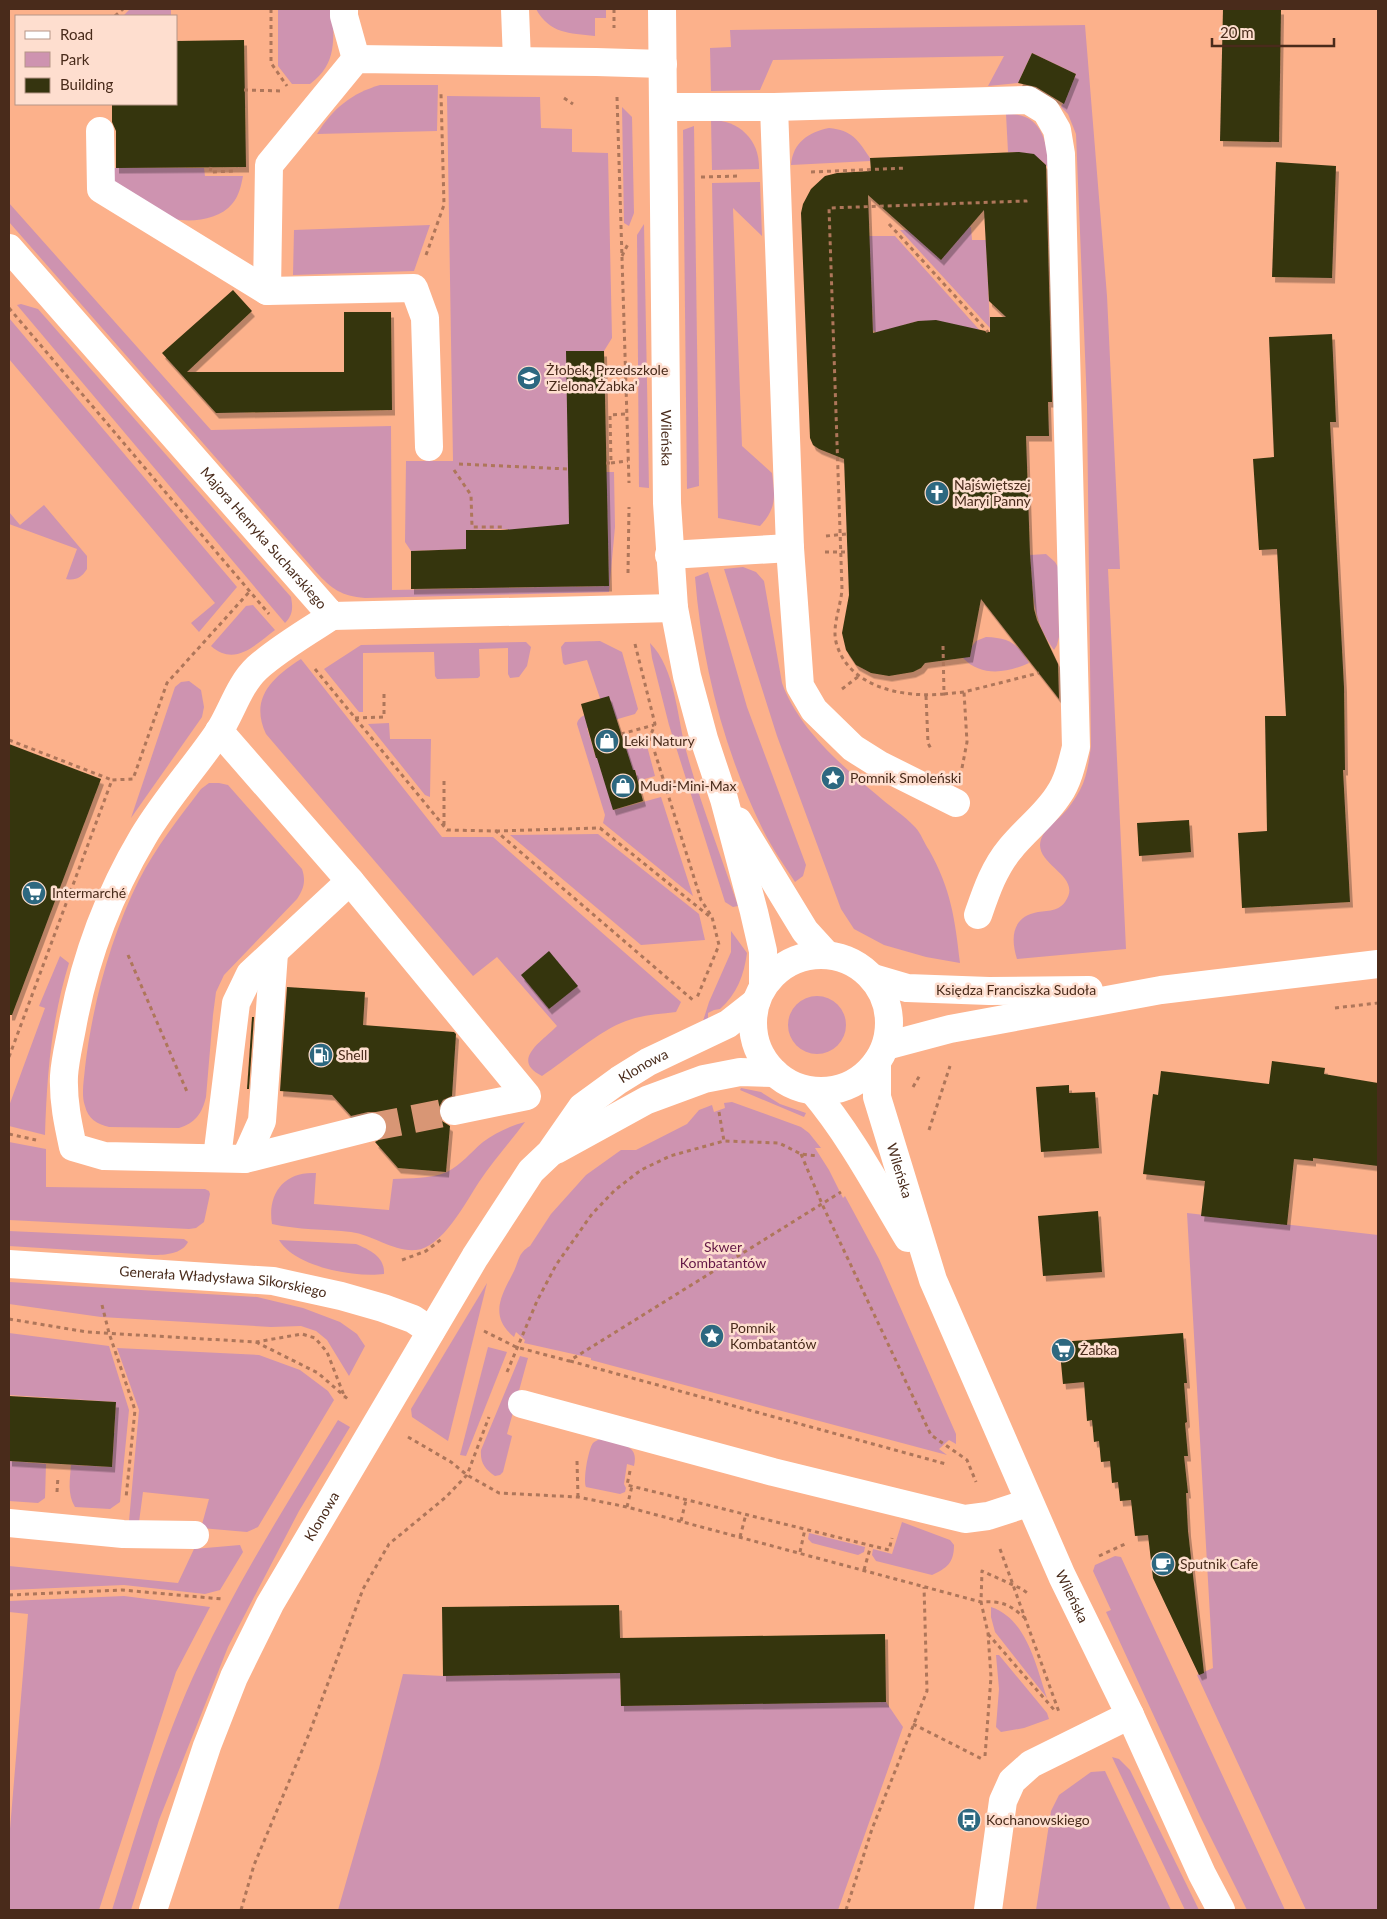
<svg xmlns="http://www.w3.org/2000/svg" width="1387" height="1919" font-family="Lato,sans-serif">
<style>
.green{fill:#ce93b0}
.building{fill:#35340f;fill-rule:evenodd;filter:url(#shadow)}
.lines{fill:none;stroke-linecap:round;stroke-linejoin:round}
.minor-tunnel{stroke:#d89675;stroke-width:28;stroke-dasharray:28 14;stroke-linecap:butt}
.path{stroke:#ae765a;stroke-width:3;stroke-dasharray:4 4;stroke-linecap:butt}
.minor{stroke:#fff;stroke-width:28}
.labels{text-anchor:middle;stroke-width:5;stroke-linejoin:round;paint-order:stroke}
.poi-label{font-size:14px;fill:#492b1b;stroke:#fedecf;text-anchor:start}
.street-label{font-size:14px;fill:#492b1b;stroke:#fedecf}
.park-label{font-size:14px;fill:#641746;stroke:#fedecf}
</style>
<defs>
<filter id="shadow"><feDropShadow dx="3" dy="5.5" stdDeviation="0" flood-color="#0004"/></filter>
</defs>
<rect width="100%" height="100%" fill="#fcb18b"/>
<g class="green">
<polygon points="130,9 171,9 171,16 123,16"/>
<path d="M278 9H333C333 40 338 63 310 84H292L278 66Z"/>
<path d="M536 9H606V18H595V36C569 33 550 34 536 9Z"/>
<path d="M1085 25 1107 296 1120 569H1108L1126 949 1017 959C1011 940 1011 919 1034 913 1045 910 1057 913 1065 902 1083 877 1040 867 1040 845 1041 831 1053 824 1062 815 1069 808 1075 799 1080 790 1087 777 1089 761 1091 746L1087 404 1076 134 1068 114 1061 107 1076 74 1032 53 1018 83 988 86 1004 56 773 60 760 90 711 91 710 48 731 47 730 30Z"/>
<path d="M380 85H438L437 131 317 134C332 109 352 93 380 85Z"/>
<polygon points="447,96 540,97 541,128 572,129 572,152 608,153 612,338 604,351 567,351 570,548 508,549 508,529 467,530 466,549 411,551 405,542 406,461 453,461"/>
<polygon points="622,107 632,117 634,213 629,226 624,223"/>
<path d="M1006 114C1043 113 1046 141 1050 170 1039 154 1027 152 1008 152Z"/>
<path d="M711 120C739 120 760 140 759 169L712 170Z"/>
<polygon points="694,126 699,486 687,489 683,130"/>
<path d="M829 128C852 130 858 140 870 158V161L791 165C793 142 809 132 829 128Z"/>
<path d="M112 168H204L205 176H243C241 186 239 196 232 204 220 219 192 223 175 219 168 217 161 211 155 208 141 199 127 190 112 181Z"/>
<path d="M760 182 762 236 733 208 742 446 772 473C775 496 777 508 760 526L718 518 712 183Z"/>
<path d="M9 203 211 430 391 426 392 590 609 586 606 472H614L615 527 609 592 365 598C341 596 332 589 316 572L9 222Z"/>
<polygon points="644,224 649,488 639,487 637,235"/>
<polygon points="430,225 414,271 293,275 294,230"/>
<polygon points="971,227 972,240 986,240 990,328 900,230"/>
<polygon points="869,236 895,236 984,335 918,321 904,325 881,337 873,330"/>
<path d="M21 304 38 309 291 597C293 608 293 615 285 623L17 305Z"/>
<polygon points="9,318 237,587 199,632 191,623 215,603 9,359"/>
<path d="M44 505 87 556V569C82 577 76 581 66 579L77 549 9 524V512L20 525Z"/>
<path d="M1046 554 1055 562 1058 567 1059 637 1057 645 1054 650C1031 618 1033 592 1030 555Z"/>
<path d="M743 567 756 572 764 581 782 683C798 728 841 765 877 795 889 806 904 815 915 827 921 833 924 843 929 850 951 889 955 919 960 963L926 957 884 945 854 929 841 909 777 736 724 569Z"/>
<path d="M708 572 747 707 806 865 803 876 795 882C784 865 772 848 763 830 724 751 702 665 695 577Z"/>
<path d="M253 605 275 630C255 645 235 667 211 646L246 606Z"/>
<path d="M986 637C1010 638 1017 643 1029 663 1007 673 981 677 963 658L976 641Z"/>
<path d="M600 641 622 652 638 709 635 714 587 728 596 758 643 744 647 746 655 776 638 781 635 770 614 810 661 797 693 896 603 823 605 815 577 724C579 713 594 713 604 710L587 660 565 665 563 663 561 647 565 642Z"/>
<polygon points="526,642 531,647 527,666 519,677 510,678 508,674 508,648 479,649 480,676 478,678 437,679 435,676 434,652 363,653 363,712 359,712 324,669 361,645"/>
<path d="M650 643C676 669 677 719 687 754 701 805 721 856 738 906L733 907 725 902 669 725 652 658Z"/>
<path d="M301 659 442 837H493L681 1002 676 1012C659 1014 642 1015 626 1021 600 1030 566 1060 542 1076 509 1060 544 1040 557 1026L497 957 473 976 266 734C249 698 273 677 301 659Z"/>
<polygon points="189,681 201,690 204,707 202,717 131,818 175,687 181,682"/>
<polygon points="389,723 390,739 431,739 430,797 425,795 368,724"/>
<path d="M209 783H219L228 785 302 869C306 881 304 888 297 899L224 975 216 992 213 1015 206 1097C202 1114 195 1123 179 1128L109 1127C97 1124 88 1119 85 1106 81 1095 84 1080 85 1068 92 1006 111 936 139 880 156 847 179 818 201 789Z"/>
<polygon points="598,834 699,914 705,940 641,945 510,835"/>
<path d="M731 931 747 953C744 975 737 994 720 1009L714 1010 708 1013V1020L703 1021 709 1002 731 952Z"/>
<path d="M60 956 69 963C51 1022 47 1074 45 1135L9 1126V1106L45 1008 39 1006Z"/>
<circle cx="817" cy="1025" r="29"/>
<polygon points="741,1088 761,1092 780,1104 806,1113 804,1117 740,1090"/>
<path d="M732 1102 801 1127 809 1133 821 1148H815L829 1170 843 1198 845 1196 879 1259 956 1434V1444L949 1440 939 1449 947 1455 591 1360V1358L524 1343 525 1340 516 1332 514 1337C488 1315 502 1295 514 1271 519 1261 518 1253 530 1246L551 1214 586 1175 621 1150H636L687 1124 699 1110 712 1105 714 1112 725 1108 724 1103Z"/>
<path d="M525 1122C510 1142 493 1161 479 1182 466 1202 442 1248 416 1250 394 1252 373 1235 351 1232 325 1229 298 1230 272 1224 267 1194 284 1171 316 1173L314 1204 389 1210 393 1179C410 1178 431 1179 447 1172 461 1165 471 1152 483 1142 495 1133 510 1126 525 1122Z"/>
<polygon points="9,1142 46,1149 46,1187 205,1189 209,1191 210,1194 204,1222 196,1228 189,1229 9,1220"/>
<polygon points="1187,1213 1378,1235 1378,1910 1306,1910 1197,1675 1213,1668"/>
<path d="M9 1231 184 1239 188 1242C182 1254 165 1255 153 1255L9 1246Z"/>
<path d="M279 1240 356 1244C370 1250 385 1257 384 1274 355 1278 295 1267 279 1240Z"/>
<polygon points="9,1282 257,1297 303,1308 340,1322 357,1334 365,1346 349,1376 327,1340 316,1331 301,1326 271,1327 101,1317 9,1304"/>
<polygon points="487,1283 448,1441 412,1417 411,1409"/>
<path d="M9 1333 109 1346 129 1410 120 1502 110 1509 75 1507C67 1494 70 1479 71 1465L112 1467 116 1402 9 1395Z"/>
<polygon points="488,1347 507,1352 466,1456 460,1455"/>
<polygon points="117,1348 259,1355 300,1370 328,1391 334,1400 258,1527 247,1532 201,1528 209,1499 143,1492 139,1522 129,1521 139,1410"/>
<path d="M520 1356 528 1358 507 1434 512 1436 503 1472 500 1475 495 1476C485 1469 480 1463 481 1450Z"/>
<path d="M338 1420 350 1427 299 1511 228 1647 159 1820 131 1910H112C138 1827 162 1742 199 1664 239 1579 289 1500 338 1420Z"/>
<path d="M600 1439C618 1444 640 1443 634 1466L627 1464 624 1484 626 1488 625 1492 620 1494 586 1487C583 1480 588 1450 593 1443 595 1441 598 1440 600 1439Z"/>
<polygon points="9,1461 46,1464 45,1498 38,1503 9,1501"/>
<path d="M902 1522 950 1540 954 1545C954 1563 947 1568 932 1575L876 1561 872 1555 873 1549 892 1554Z"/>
<polygon points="809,1533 865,1547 864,1552 858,1555 812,1543 808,1539"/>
<polygon points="240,1545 243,1552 220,1590 205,1594 124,1585 9,1590 9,1566 178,1583 194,1549"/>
<polygon points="1115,1556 1121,1557 1285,1910 1247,1910 1200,1816 1106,1612 1111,1610 1093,1571 1095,1565"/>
<polygon points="124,1596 210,1607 176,1672 99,1910 9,1910 9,1841 28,1614 9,1612 9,1601"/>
<path d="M991 1607C1027 1619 1036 1666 1047 1698L995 1632 991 1617Z"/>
<polygon points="996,1655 999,1655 1047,1713 1049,1719 1024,1728 1001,1732 996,1727 999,1689"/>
<polygon points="620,1673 621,1706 886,1702 903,1727 838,1910 338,1910 379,1768 403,1674 443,1676"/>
<polygon points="1112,1757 1119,1759 1130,1770 1199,1910 1185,1910"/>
<polygon points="1105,1771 1171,1910 1036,1910 1051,1811 1059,1795 1091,1772"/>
</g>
<g class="building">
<polygon points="1223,9 1281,9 1279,142 1220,141"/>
<polygon points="244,40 246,167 116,168 116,131 112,122 112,104 176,104 176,41"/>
<polygon points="1032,53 1076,74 1064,104 1036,87 1018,83"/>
<path d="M1019 152 1034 154 1046 165 1052 402H1048L1049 436H1026L1030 554 1034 609 1037 620 1058 664 1059 699 981 599 970 657 925 663 921 668 913 672 889 676 871 673 856 665 846 650 842 633 849 595 844 459 819 449 813 445 810 438 801 213 803 204 811 189 825 176 837 173 871 171 870 158ZM868 195 941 260 984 210 989 301 1006 317H990V332L936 320 918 321 873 333Z"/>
<polygon points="1276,162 1336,166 1332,278 1272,277"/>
<polygon points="233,290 252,311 187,372 344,372 344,312 391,312 392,410 216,413 162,353"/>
<polygon points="1332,334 1336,422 1330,422 1344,687 1345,770 1343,770 1350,902 1242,908 1238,833 1267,831 1265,716 1286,716 1277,549 1259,550 1253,459 1274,457 1269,337"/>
<polygon points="566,351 604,351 609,586 411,589 411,551 466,549 466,530 503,530 569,524"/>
<polygon points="609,696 633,770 635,770 643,801 613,810 597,758 596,758 581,704"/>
<polygon points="9,744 101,779 12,1015 9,1015"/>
<polygon points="1189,820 1191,852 1139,856 1137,823"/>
<polygon points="549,951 578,986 549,1009 521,975"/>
<polygon points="287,987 365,992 363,1025 454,1032 456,1034 452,1096 443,1100 439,1107 439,1114 442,1121 450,1126 446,1172 398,1168 375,1142 382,1138 387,1131 387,1123 383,1116 377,1112 368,1112 351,1116 332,1095 280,1091"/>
<polygon points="252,1017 254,1017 249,1089 247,1089"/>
<polygon points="1272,1061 1325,1068 1324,1074 1378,1083 1378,1166 1313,1158 1313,1161 1294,1159 1287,1225 1201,1216 1205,1181 1143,1174 1153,1094 1158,1095 1161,1071 1269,1084"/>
<polygon points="1069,1085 1069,1093 1095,1092 1099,1148 1041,1152 1036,1087"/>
<polygon points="1098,1211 1102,1272 1043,1276 1038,1216"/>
<polygon points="1183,1333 1187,1383 1184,1383 1187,1422 1185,1423 1188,1456 1184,1456 1188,1493 1186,1493 1188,1531 1204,1673 1199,1675 1153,1578 1148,1535 1135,1536 1131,1500 1120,1501 1118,1482 1112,1483 1110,1461 1101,1462 1099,1441 1094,1442 1092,1420 1087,1421 1084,1382 1063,1384 1059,1342"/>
<polygon points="9,1396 116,1402 112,1467 9,1461"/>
<polygon points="619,1605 620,1638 885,1634 886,1702 621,1706 620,1673 443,1676 442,1607"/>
</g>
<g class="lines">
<polyline class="minor-tunnel" points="372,1127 454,1111"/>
<g class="path">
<polyline points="271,9 271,63 287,86"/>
<polyline points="614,9 614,28"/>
<polyline points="115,16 123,9"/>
<polyline points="244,90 284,91"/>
<polyline points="617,97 629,483"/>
<polyline points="564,98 573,104"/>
<polyline points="211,167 210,172 235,171"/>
<polyline points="811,172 906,168"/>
<polyline points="701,177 740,176"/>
<polyline points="889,224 988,332"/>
<polyline points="426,255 444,205 441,94"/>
<polyline points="622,256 628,244"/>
<polyline points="9,308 269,614"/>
<polyline points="606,463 611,463 610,415 626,414"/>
<polyline points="611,463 628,461"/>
<polyline points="459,464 568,469"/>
<polyline points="454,470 471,495 472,527 503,527 503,530"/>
<polyline points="826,536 847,534"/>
<polyline points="825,552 848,552"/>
<polyline points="628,573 629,507"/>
<polyline points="635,644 655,724 650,737 701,900 712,917 719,945 696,1000"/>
<path d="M943 646 944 694C904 698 848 688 836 642 832 625 841 606 842 589L829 208 1026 201V203"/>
<polyline points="315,669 447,830 496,831 694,1001"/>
<polyline points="842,689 859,676"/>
<polyline points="944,694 964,692 1039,673"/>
<polyline points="926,696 928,743 931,749"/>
<polyline points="355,718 384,717 384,694"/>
<polyline points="621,734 654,725"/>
<polyline points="9,740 112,780"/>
<polyline points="962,768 967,742 964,692"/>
<polyline points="641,791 681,780"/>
<polyline points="444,825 444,781"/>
<polyline points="496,831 600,828 709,916"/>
<polyline points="128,955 188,1094"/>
<polyline points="1335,1008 1378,1003"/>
<polyline points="9,1057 112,780 133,779 167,683 250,591"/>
<polyline points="913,1087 920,1075"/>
<polyline points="719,1112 724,1141"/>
<polyline points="929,1130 950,1066"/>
<polyline points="9,1134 36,1140"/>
<polyline points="801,1154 822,1204 931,1435 967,1460 976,1482"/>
<polyline points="402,1260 426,1251 443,1238"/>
<polyline points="102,1305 109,1333 135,1410 126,1498"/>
<polyline points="9,1319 87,1332 256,1342 302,1334 315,1338 327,1352 345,1398"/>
<polyline points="484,1331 516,1347 569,1361 841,1192"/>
<polyline points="256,1342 318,1373 350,1401"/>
<polyline points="570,1361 946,1464"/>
<polyline points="507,1372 537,1301 556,1265 592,1214 615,1190 641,1170 670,1156 724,1141 779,1143 801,1154 818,1156"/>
<path d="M408 1437 451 1462 467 1475 499 1493 578 1497 627 1507 981 1602C1002 1601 1009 1604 1025 1618"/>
<polyline points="577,1461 578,1497"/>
<polyline points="630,1471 627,1485 889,1550 892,1538"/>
<polyline points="57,1492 58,1476"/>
<polyline points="627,1507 632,1486"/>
<polyline points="681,1521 686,1500"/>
<polyline points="740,1537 746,1514"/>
<polyline points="1000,1549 1059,1712"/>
<polyline points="800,1552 805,1529"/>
<polyline points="1099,1556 1125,1544"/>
<polyline points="864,1570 871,1545"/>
<polyline points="9,1595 122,1590 222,1599"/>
<polyline points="988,1634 1056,1712"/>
<polyline points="913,1724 984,1760"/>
<polyline points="985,1756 991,1677 988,1633 981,1602 982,1571 1022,1589 1030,1595"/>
<polyline points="241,1910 254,1865 309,1734 363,1589 389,1544 446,1497 467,1475 489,1417"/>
<polyline points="846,1910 872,1829 927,1691 924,1587"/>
</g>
<g class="minor">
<polyline points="344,9 344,16 356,59"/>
<polyline points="515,9 517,61"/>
<path id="s1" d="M662 9 667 503 674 608 687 676 704 739 724 799 754 912 763 951V986"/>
<path d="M664 107H774L1028 100 1046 111 1057 130 1061 154 1076 747C1072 763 1068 781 1059 794 1046 815 1025 830 1010 849 994 868 986 892 978 915"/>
<polyline points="774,107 790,548 800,686 814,710 853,748 880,765 956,803"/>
<polyline points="100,131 101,189 267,291"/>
<path id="s2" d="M9 248 332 616 674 608"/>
<polyline points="429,447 425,318 414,288 267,291 269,165 356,59 596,62 663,64"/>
<polyline points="669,555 790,548"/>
<path d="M332 616C307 632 278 649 257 668 238 686 232 712 218 733 194 768 165 800 143 837 108 896 84 961 72 1028 69 1044 65 1060 64 1076 63 1101 68 1124 73 1147L104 1156 245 1159 372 1127"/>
<polyline points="219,731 350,881 527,1096 454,1111"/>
<polyline points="738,821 805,931 826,954"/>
<circle cx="821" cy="1023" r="68"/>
<polyline points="873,978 907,988 989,991 1089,990"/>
<polyline points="886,1046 950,1029 1161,990 1378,964"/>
<path id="s3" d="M877 1062V1097L933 1280 1062 1576 1130 1715 1202 1874 1221 1910"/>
<path d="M813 1091C851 1136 878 1188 908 1238"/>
<polyline points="556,1150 647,1100 704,1079 740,1072 775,1073"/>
<polyline points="217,1158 236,1003 250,974 350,881"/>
<polyline points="245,1159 262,1121 274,953"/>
<path id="s4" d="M9 1264 273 1281 341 1296 383 1308 413 1319 431 1331"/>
<polyline points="522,1404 773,1472 965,1519 988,1516 1028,1503"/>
<polyline points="9,1523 123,1534 195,1535"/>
<path id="s5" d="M153 1910 207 1746 234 1677 270 1604 475 1257 531 1171 550 1153 582 1107 619 1080 648 1062 728 1024 756 1002"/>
<polyline points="988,1910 1003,1801 1012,1781 1031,1764 1130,1715"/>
</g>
</g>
<defs>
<g id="school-disc" transform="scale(1.25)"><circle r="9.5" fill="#2d6880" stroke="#fedecf"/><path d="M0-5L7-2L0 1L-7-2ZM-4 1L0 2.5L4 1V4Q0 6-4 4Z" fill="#fff"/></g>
<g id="church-disc" transform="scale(1.25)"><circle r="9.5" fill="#2d6880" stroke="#fedecf"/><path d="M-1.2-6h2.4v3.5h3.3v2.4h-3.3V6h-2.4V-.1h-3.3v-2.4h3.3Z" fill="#fff"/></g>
<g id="shop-disc" transform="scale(1.25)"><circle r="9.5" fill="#2d6880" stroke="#fedecf"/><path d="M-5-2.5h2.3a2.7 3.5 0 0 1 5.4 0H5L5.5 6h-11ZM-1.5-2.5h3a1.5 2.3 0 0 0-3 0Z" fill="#fff"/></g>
<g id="sight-disc" transform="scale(1.25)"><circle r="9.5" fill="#2d6880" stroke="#fedecf"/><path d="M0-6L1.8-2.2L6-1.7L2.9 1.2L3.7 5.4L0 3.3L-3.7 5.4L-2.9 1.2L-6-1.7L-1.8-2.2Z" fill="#fff"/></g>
<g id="supermarket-disc" transform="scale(1.25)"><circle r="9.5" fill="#2d6880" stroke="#fedecf"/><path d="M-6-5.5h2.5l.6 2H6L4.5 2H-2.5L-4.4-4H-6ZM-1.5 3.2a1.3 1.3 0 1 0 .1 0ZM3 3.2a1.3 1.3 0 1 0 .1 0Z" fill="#fff"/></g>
<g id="fuel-disc" transform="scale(1.25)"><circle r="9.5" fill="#2d6880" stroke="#fedecf"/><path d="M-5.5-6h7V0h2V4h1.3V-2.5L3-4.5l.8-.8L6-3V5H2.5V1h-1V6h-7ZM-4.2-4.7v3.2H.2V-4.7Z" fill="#fff"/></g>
<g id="cafe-disc" transform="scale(1.25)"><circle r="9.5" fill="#2d6880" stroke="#fedecf"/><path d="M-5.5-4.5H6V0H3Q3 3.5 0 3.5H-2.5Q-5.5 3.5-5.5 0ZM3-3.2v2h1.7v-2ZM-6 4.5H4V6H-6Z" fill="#fff"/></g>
<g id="bus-disc" transform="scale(1.25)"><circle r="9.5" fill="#2d6880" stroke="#fedecf"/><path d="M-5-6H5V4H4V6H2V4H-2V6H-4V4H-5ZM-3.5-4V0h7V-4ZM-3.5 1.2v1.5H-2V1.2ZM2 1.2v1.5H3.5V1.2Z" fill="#fff"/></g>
</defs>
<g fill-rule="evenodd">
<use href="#school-disc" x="529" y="378"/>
<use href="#church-disc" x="937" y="493"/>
<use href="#shop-disc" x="607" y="741"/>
<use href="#sight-disc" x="833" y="778"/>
<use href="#shop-disc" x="623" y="786"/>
<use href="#supermarket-disc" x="34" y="893"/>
<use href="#fuel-disc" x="321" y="1055"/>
<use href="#sight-disc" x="712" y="1336"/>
<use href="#supermarket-disc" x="1063" y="1350"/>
<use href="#cafe-disc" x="1163" y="1564"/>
<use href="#bus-disc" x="969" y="1820"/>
</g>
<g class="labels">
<g class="poi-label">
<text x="546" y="375">Żłobek, Przedszkole<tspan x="546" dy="16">'Zielona Żabka'</tspan></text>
<text x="954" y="490">Najświętszej<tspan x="954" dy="16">Maryi Panny</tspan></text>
<text x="624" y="746">Leki Natury</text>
<text x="850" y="783">Pomnik Smoleński</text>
<text x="640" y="791">Mudi-Mini-Max</text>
<text x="52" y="898">Intermarché</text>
<text x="338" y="1060">Shell</text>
<text x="730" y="1333">Pomnik<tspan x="730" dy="16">Kombatantów</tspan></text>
<text x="1080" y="1355">Żabka</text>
<text x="1180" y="1569">Sputnik Cafe</text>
<text x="986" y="1825">Kochanowskiego</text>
</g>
<g class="street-label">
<text dy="5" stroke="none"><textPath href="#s1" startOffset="429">Wileńska</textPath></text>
<text dy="5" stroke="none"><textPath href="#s2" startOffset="386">Majora Henryka Sucharskiego</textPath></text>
<text x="1016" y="995">Księdza Franciszka Sudoła</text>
<text dy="5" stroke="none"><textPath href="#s5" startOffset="990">Klonowa</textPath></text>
<text dy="5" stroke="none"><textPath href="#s3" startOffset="112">Wileńska</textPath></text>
<text dy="5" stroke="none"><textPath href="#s4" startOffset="215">Generała Władysława Sikorskiego</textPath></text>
<text dy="5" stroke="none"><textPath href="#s5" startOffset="430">Klonowa</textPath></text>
<text dy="5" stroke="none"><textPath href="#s3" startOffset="572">Wileńska</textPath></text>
</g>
<g class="park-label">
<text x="723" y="1252">Skwer<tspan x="723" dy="16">Kombatantów</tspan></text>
</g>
</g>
<rect width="1387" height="1919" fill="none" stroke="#492b1b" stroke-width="20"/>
<rect x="15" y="15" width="162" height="90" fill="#fedecf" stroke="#b69687"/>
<rect x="25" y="31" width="25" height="8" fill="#ffffff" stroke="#b69687"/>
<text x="60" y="40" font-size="15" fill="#492b1b">Road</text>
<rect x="25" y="52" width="25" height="15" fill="#ce93b0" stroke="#b69687"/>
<text x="60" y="65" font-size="15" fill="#492b1b">Park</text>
<rect x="25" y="78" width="25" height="15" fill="#35340f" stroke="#b69687"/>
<text x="60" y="90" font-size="15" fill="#492b1b">Building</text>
<path d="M1212 38v8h122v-8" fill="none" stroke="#492b1b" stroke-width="2.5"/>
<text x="1220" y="38" font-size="15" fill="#492b1b" stroke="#fedecf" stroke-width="4" paint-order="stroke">20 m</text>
</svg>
